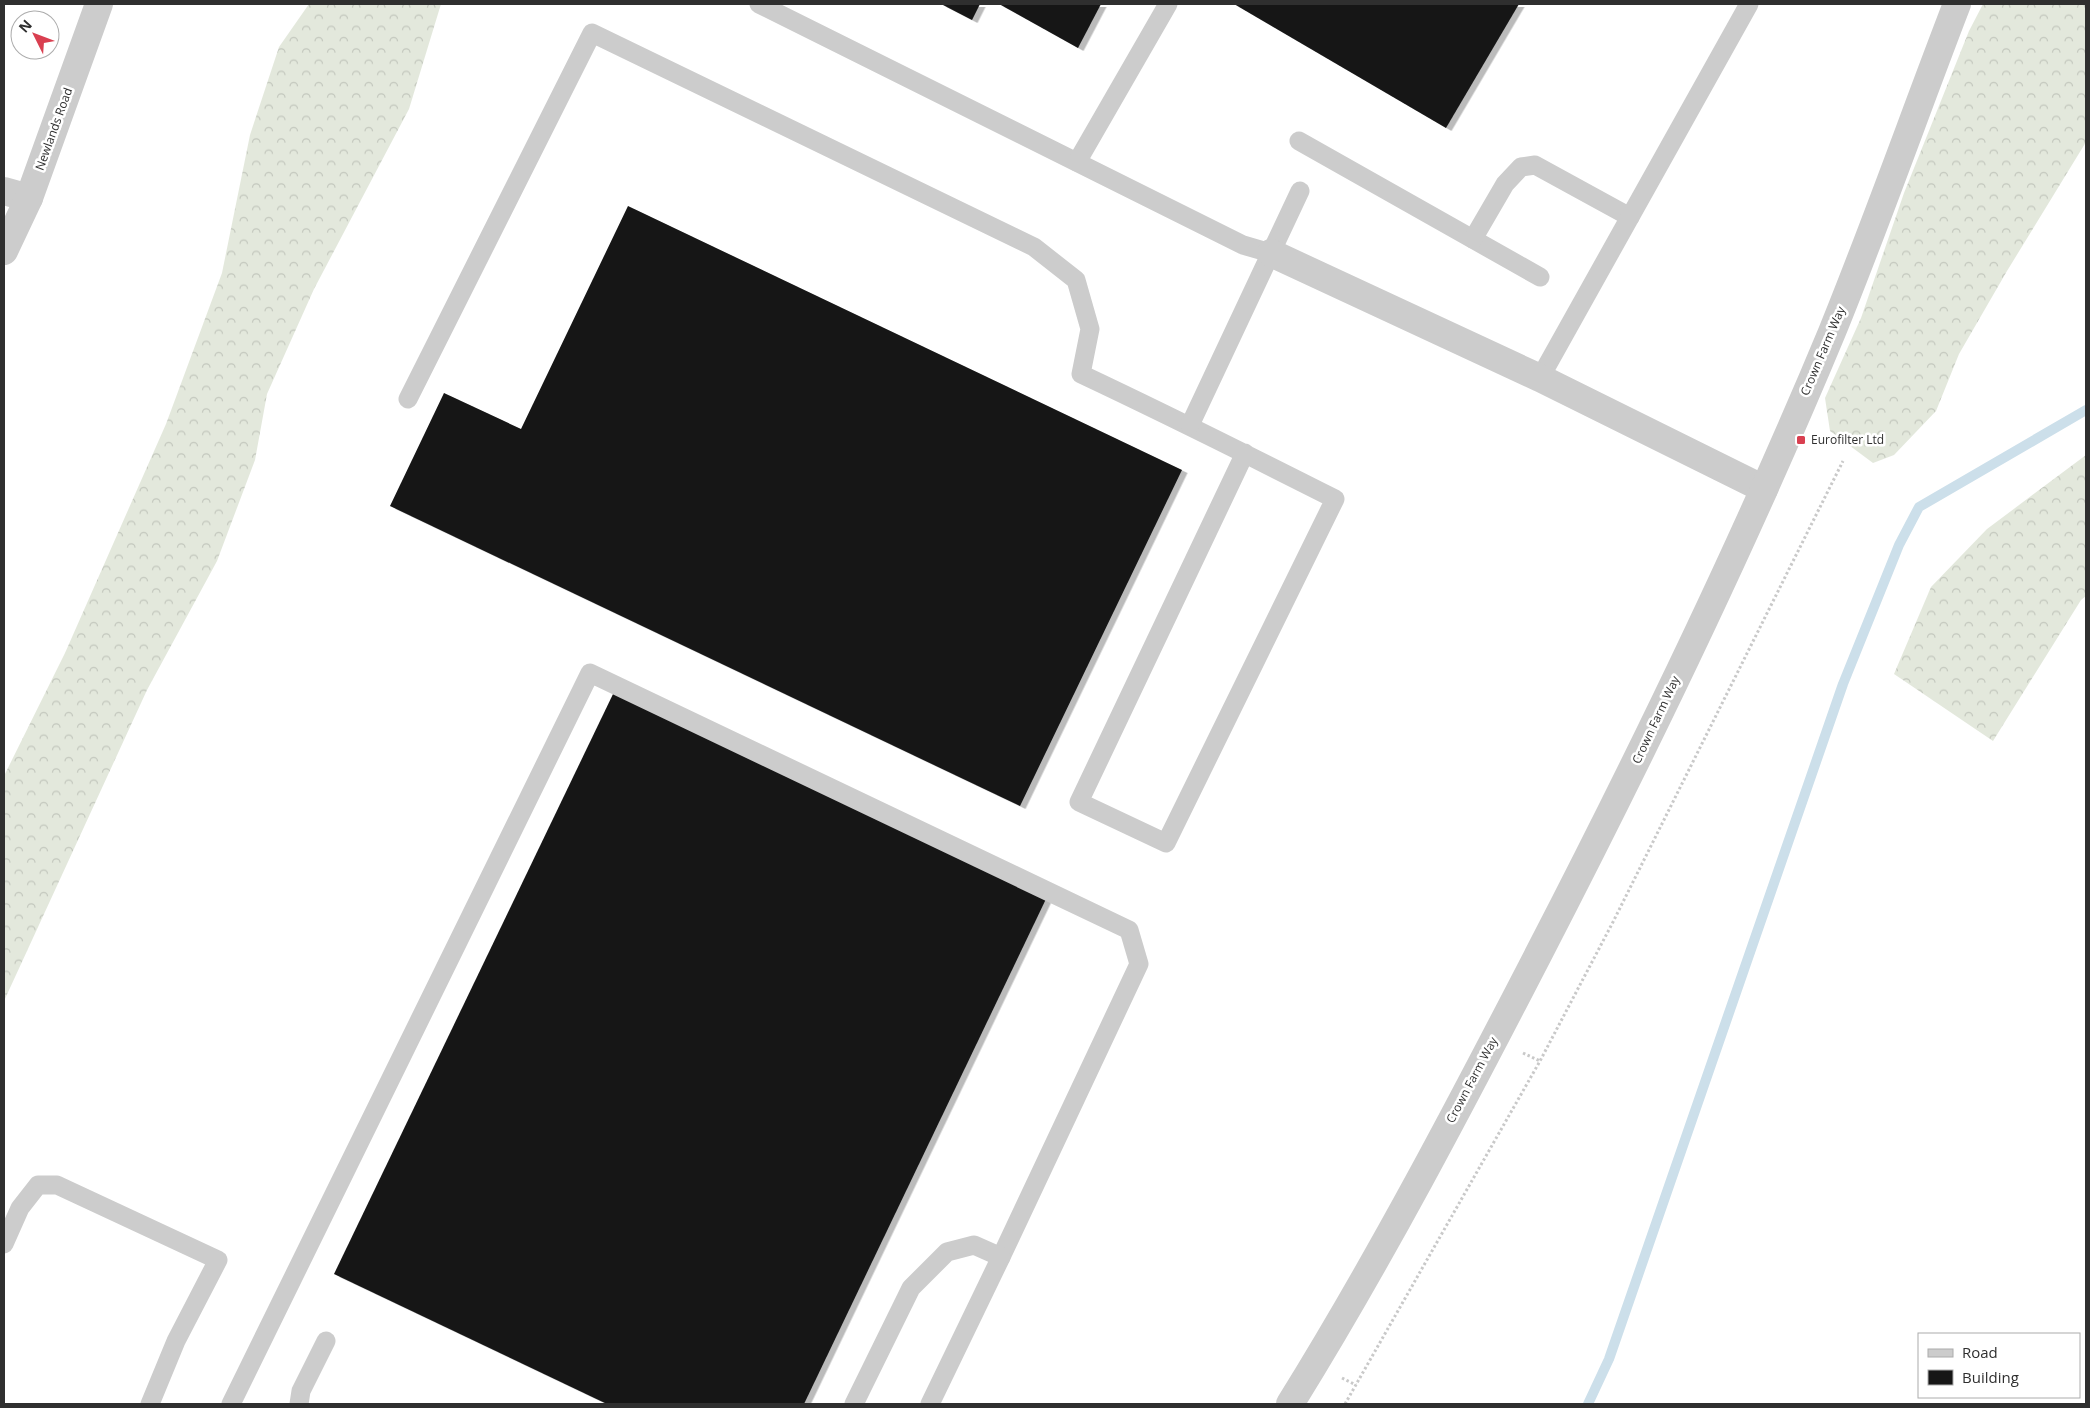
<svg xmlns="http://www.w3.org/2000/svg" width="2090" height="1408" font-family="'Open Sans',sans-serif">
<style>
.forest{fill:url(#forest-crowns)}
.lines{fill:none;stroke-linecap:round;stroke-linejoin:round}
.stream{stroke:#ccdfea;stroke-width:10}
.building{fill:#161616;filter:url(#shadow)}
.path{stroke:#c9c9c9;stroke-width:3;stroke-dasharray:2.5 2.5;stroke-linecap:butt}
.service{stroke:#ccc;stroke-width:19}
.minor{stroke:#ccc;stroke-width:28}
.tertiary{stroke:#ccc;stroke-width:28}
.poi-dot{fill:#d93f50;stroke:#fff;stroke-width:2}
.labels{text-anchor:middle;stroke-width:5;stroke-linejoin:round;paint-order:stroke}
.street-label{font-size:12px;fill:#2f2f2f;stroke:#fff}
.poi-label{font-size:12px;fill:#2f2f2f;stroke:#fff;text-anchor:start}
</style>
<defs>
<pattern id="forest-crowns" width="20" height="18" patternUnits="userSpaceOnUse" patternTransform="scale(1.25)"><rect width="20" height="18" fill="#e3e8dc"/><path d="M2 6a3 3 0 1 1 6 0M12 15a3 3 0 1 1 6 0" fill="none" stroke="#c3c7bd"/></pattern>
<filter id="shadow"><feDropShadow dx="5.5" dy="3" stdDeviation="0" flood-color="#0004"/></filter>
</defs>
<rect width="100%" height="100%" fill="#fff"/>
<g class="forest">
<polygon points="309,4 441,4 409,109 314,289 267,394 255,460 217,561 147,690 4,1001 4,776 65,653 166,424 222,273 250,135 279,47"/>
<polygon points="1983,4 2086,4 2086,142 2007,271 1959,354 1936,411 1894,455 1873,463 1830,431 1825,398 1861,318 1904,193 1969,31"/>
<polygon points="2086,455 2086,596 2081,600 1993,741 1894,674 1931,587 1987,529"/>
</g>
<g class="lines">
<polyline class="stream" points="1588,1404 1609,1359 1843,684 1899,545 1919,507 2086,410"/>
</g>
<g class="building">
<polygon points="941,4 980,4 972,20"/>
<polygon points="999,4 1101,4 1078,48"/>
<polygon points="1234,4 1519,4 1446,128"/>
<polygon points="628,206 1182,470 1020,806 390,506 444,393 521,429"/>
<polygon points="614,692 1046,899 804,1404 607,1404 334,1274"/>
</g>
<g class="lines">
<g class="path">
<polyline points="1523,1053 1540,1061"/>
<polyline points="1342,1378 1356,1385"/>
<polyline points="1345,1404 1540,1061 1613,922 1843,461"/>
</g>
<g class="service">
<polyline points="759,4 1243,245 1271,253"/>
<polyline points="1299,141 1540,277"/>
<polyline points="1077,162 1168,4"/>
<polyline points="1473,239 1505,184 1521,167 1535,165 1630,217"/>
<polyline points="1540,378 1749,4"/>
<path d="M408 399 592 33 1034 247 1076 280 1090 329 1081 374C1166 414 1250 456 1335 499L1166 843 1079 802 1245 453"/>
<polyline points="1190,425 1300,191"/>
<polyline points="4,1244 20,1208 38,1185 57,1185 218,1260 176,1341 150,1404"/>
<polyline points="231,1404 590,673 1129,930 1139,964 1001,1257"/>
<polyline points="299,1404 301,1391 326,1341"/>
<polyline points="854,1404 911,1288 947,1252 974,1245 1001,1257 930,1404"/>
</g>
<g class="minor">
<polyline points="4,191 29,198"/>
<polyline points="4,251 29,198 99,4"/>
<polyline points="1271,253 1540,378 1764,489"/>
</g>
<path class="tertiary" d="M1290 1404C1380 1259 1460 1106 1539 953 1644 750 1744 544 1832 332 1876 224 1915 113 1957 4"/>
</g>
<rect class="poi-dot" x="1796" y="435" width="10" height="10" rx="2.5"/>
<g class="labels">
<g class="street-label">
<text transform="translate(54 129) rotate(-70)" y="4">Newlands Road</text>
<text transform="translate(1823 351) rotate(-67)" y="4">Crown Farm Way</text>
<text transform="translate(1656 720) rotate(-65)" y="4">Crown Farm Way</text>
<text transform="translate(1472 1080) rotate(-62)" y="4">Crown Farm Way</text>
</g>
<g class="poi-label">
<text x="1811" y="444">Eurofilter Ltd</text>
</g>
</g>
<rect width="2090" height="1408" fill="none" stroke="#2f2f2f" stroke-width="10"/>
<rect x="1918" y="1333" width="162" height="65" fill="#ffffff" stroke="#acacac"/>
<rect x="1928" y="1349" width="25" height="8" fill="#cccccc" stroke="#acacac"/>
<text x="1962" y="1358" font-size="15" fill="#2f2f2f">Road</text>
<rect x="1928" y="1370" width="25" height="15" fill="#161616" stroke="#acacac"/>
<text x="1962" y="1383" font-size="15" fill="#2f2f2f">Building</text>
<g transform="translate(35 35) rotate(312)"><circle r="24" fill="#ffffff" stroke="#acacac"/>
<path d="M0-4L9 19L0 12L-9 19Z" fill="#d93f50"/>
<text y="-8" font-size="14" font-weight="bold" text-anchor="middle" fill="#2f2f2f">N</text>
</g>
</svg>
